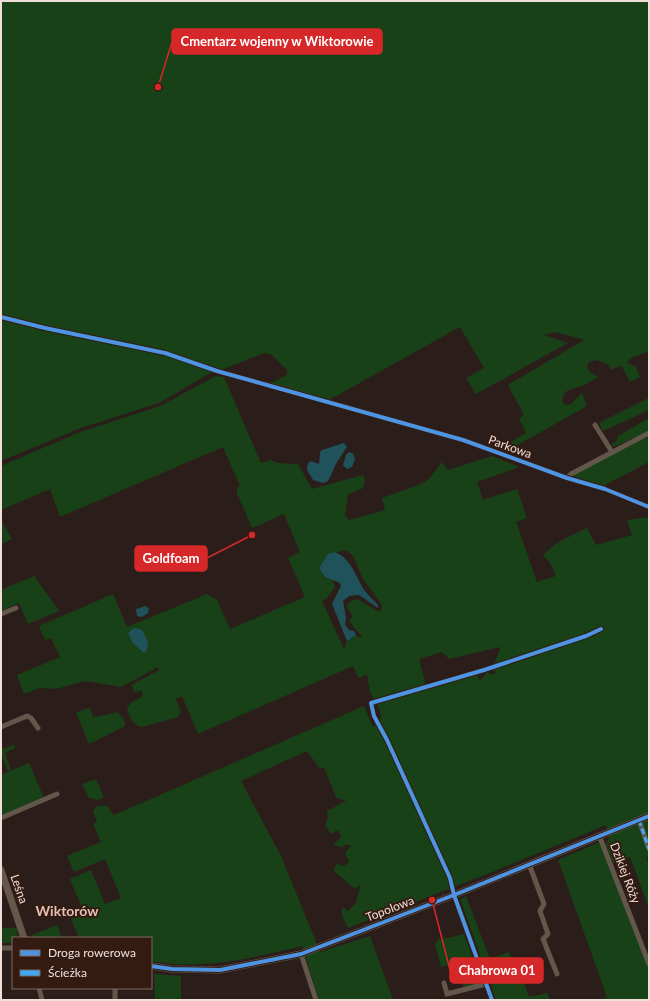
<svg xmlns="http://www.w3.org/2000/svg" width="650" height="1001" font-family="Lato,sans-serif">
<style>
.green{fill:#194117;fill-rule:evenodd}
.water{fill:#20525c}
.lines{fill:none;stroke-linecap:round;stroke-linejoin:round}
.street{stroke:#63564a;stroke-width:5}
.secondary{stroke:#66574a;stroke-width:7}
.quiet{stroke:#3fa9f5;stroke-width:3;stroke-dasharray:6 3;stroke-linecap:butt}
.cycleway-casing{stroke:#331b12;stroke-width:6}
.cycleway{stroke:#4d94e3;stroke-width:4}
.labels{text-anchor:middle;stroke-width:4;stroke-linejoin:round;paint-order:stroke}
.street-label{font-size:12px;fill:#f0dfd8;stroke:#331b12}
.quarter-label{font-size:14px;font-weight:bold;fill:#e3c1b5;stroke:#331b12}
.leader{fill:none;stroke:#d62828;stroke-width:1.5}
.callout-dot{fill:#d62828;stroke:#331b12;stroke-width:1.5}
.callout{fill:#d62828;stroke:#d62828;stroke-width:1.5}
.callout-label{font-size:13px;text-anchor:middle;font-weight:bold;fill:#fff}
</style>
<rect width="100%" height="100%" fill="#2b1e1a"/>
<g class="green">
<path d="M1 1H649V351L629 359 627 363 636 367 640 377 630 382 621 365 611 370 609 365 597 360 589 362 587 366 589 371 598 377C592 380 587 384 581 386 569 391 566 387 562 401L565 405 571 404 582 393 587 406 507 451 500 448 526 433 519 418 524 415 508 385 584 340 555 332 544 335 568 343 476 394 466 378 484 368 460 327 329 400 271 383 287 375V370L271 354 264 353 221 370 217 369 159 403 81 428 1 461Z"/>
<path d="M216 376 224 377 261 463 271 460 277 463 298 464 312 489 363 475 365 479 363 488 348 495 345 516 349 520 385 510 382 498 421 484 429 479 442 462 448 470 492 456 519 467 477 482 483 500 517 489 527 518 516 522 537 582 556 576 549 561 543 556C554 542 571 536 587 528L596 545 632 535 627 520 649 517V857H646L649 865V908L630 857 613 863 606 844 609 838 606 825 495 871 348 928 342 916V907L348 911 356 903 361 884 355 889 333 870 337 864 344 866 349 862 345 853 351 846 347 844 342 847 333 845 341 837 338 830 331 834 325 825 328 818 327 811 346 801 336 797 324 767 320 769 307 751 241 781 282 858 320 952 370 936 393 1000H319L302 946C251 958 204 971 151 961V938H79L71 919 84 913 70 879 91 870 105 904 121 898 105 859 74 872 67 856 101 842 93 824 97 822 93 811 97 806H107L114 815 364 706 373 727 381 718 380 710 370 692 367 674 358 678 353 666 198 734 182 696 176 699 181 712 178 717 142 727C133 726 129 716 127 708L132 702 143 696 141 690 135 693 131 685 159 670 158 667 121 687 85 681 56 689 40 688 24 694 17 675 60 657 51 638 45 640 39 626 113 594 127 627 207 594 217 600 230 629 305 597 288 558 300 552 284 514 252 528 237 493V488L240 486 223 447 60 517 50 489 1 510V466L80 432 160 406ZM346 550 353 556 363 579 382 605 381 610 377 611 357 599 351 601 346 606 353 616 349 621 362 637 360 638 356 635 347 641 344 649 322 601 327 598 335 587 332 579 325 577 328 554ZM500 647C500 653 494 661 492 669L496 673 492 675 487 672 481 680 478 679V672L427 690 419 659 442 652 449 659Z"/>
<polygon points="649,398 649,410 603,431 599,423"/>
<polygon points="649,418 649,431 614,447 611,444 617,441 618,436"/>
<polygon points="649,436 649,462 603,486 574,477 573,474"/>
<polygon points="1,520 12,539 1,544"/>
<polygon points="34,576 59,611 28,624 19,603 1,611 1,590"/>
<path d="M88 708H90L93 717C102 716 110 714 117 712L124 719 125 726 89 744 76 713Z"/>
<polygon points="14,744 15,748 5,753 11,770 8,771 1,754 1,745 4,749"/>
<polygon points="29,763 44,798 1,816 1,775"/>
<polygon points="96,779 104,797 98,800 89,798 82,784"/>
<polygon points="600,842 649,968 649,1000 601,1000 607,997 558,860"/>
<polygon points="466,896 490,959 509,952 519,980 523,979 529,997 547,993 550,1000 496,1000 460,899"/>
<polygon points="57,925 62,938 33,938 32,935"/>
<polygon points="1,928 17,928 17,938 13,938 13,943 1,943"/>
<polygon points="464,934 482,983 464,988 457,963 441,967 435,944 438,940"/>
<polygon points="154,974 181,976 181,1000 155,1000"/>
</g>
<g class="water">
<polygon points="344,443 347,447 337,462 328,481 323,483 313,480 307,470 308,463 311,461 319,464 320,452 322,450"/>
<polygon points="349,452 353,454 355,459 352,467 347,469 343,465 346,455"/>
<path d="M335 552C352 559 356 578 365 591 369 596 374 601 378 605V608L359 595 349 596 343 601 346 618 345 625 349 630 354 631 356 635 347 641 332 604 341 586 340 583 325 577 319 568 328 554Z"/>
<polygon points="146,606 149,609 148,613 142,617 137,616 136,609"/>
<path d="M134 628 142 630C146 638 152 647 144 653L133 643 128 633Z"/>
</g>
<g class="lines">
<g class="street">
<polyline points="265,384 463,440 567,478 605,489 649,507"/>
<polyline points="595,425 612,452"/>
<polyline points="567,478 571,474 649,433"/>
<polyline points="1,614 16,608"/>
<polyline points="1,727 27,716 31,718 38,728"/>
<polyline points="1,818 57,794"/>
<polyline points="639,820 649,849"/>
<polyline points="599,835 649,964"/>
<polyline points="529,864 544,904 540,911 548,934 543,939 557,974"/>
<polyline points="1,948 13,948"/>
<polyline points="301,954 316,1000"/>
<polyline points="444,983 447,994 486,984"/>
<polyline points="39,988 42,1000"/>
<polyline points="115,1000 115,988"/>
<polyline points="492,1000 454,895 450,878 387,740 374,716 371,703 484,670 586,636 601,629"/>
</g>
<g class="secondary">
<polyline points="1,870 24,938"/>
<polyline points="151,966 172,969 220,970 301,954 454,895 649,816"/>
</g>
<polyline class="quiet" points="639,820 649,849"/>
<g class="cycleway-casing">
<g id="cycleway">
<polyline points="1,317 45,328 165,353 217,371 463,440 567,478 605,489 649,507"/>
<polyline points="151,966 172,969 220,970 301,954 454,895 649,816"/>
<polyline points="492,1000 454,895 450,878 387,740 374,716 371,703 484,670 586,636 601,629"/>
</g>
</g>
<use href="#cycleway" class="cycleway"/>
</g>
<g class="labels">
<g class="street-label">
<text transform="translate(510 447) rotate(20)" y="4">Parkowa</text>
<text transform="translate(625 873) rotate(69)" y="4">Dzikiej Róży</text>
<text transform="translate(19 889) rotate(71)" y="4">Leśna</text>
<text transform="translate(390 909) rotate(-21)" y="4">Topolowa</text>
</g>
<g class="quarter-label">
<text x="67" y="916">Wiktorów</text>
</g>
</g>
<path class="leader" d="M158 87L172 42M252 535L207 558M432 900L450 970"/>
<g class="callout-dot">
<circle cx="158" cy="87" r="4"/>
<circle cx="252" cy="535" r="4"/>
<circle cx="432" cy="900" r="4"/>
</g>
<g class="callout">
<rect x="172" y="29" width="210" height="25" rx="4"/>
<rect x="135" y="546" width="72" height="25" rx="4"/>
<rect x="450" y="958" width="93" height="25" rx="4"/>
</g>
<g class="callout-label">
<text x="277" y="46">Cmentarz wojenny w Wiktorowie</text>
<text x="171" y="563">Goldfoam</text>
<text x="497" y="975">Chabrowa 01</text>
</g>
<rect width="650" height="1001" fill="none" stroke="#f0dfd8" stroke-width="4"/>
<rect x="12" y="937" width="140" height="52" fill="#331b12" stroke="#7f6961"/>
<rect x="20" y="950" width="20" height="6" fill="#4d94e3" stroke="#7f6961"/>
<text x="48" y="957" font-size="12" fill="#f0dfd8">Droga rowerowa</text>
<rect x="20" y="970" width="20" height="6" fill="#3fa9f5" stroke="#7f6961"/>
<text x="48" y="977" font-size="12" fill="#f0dfd8">Ścieżka</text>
</svg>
